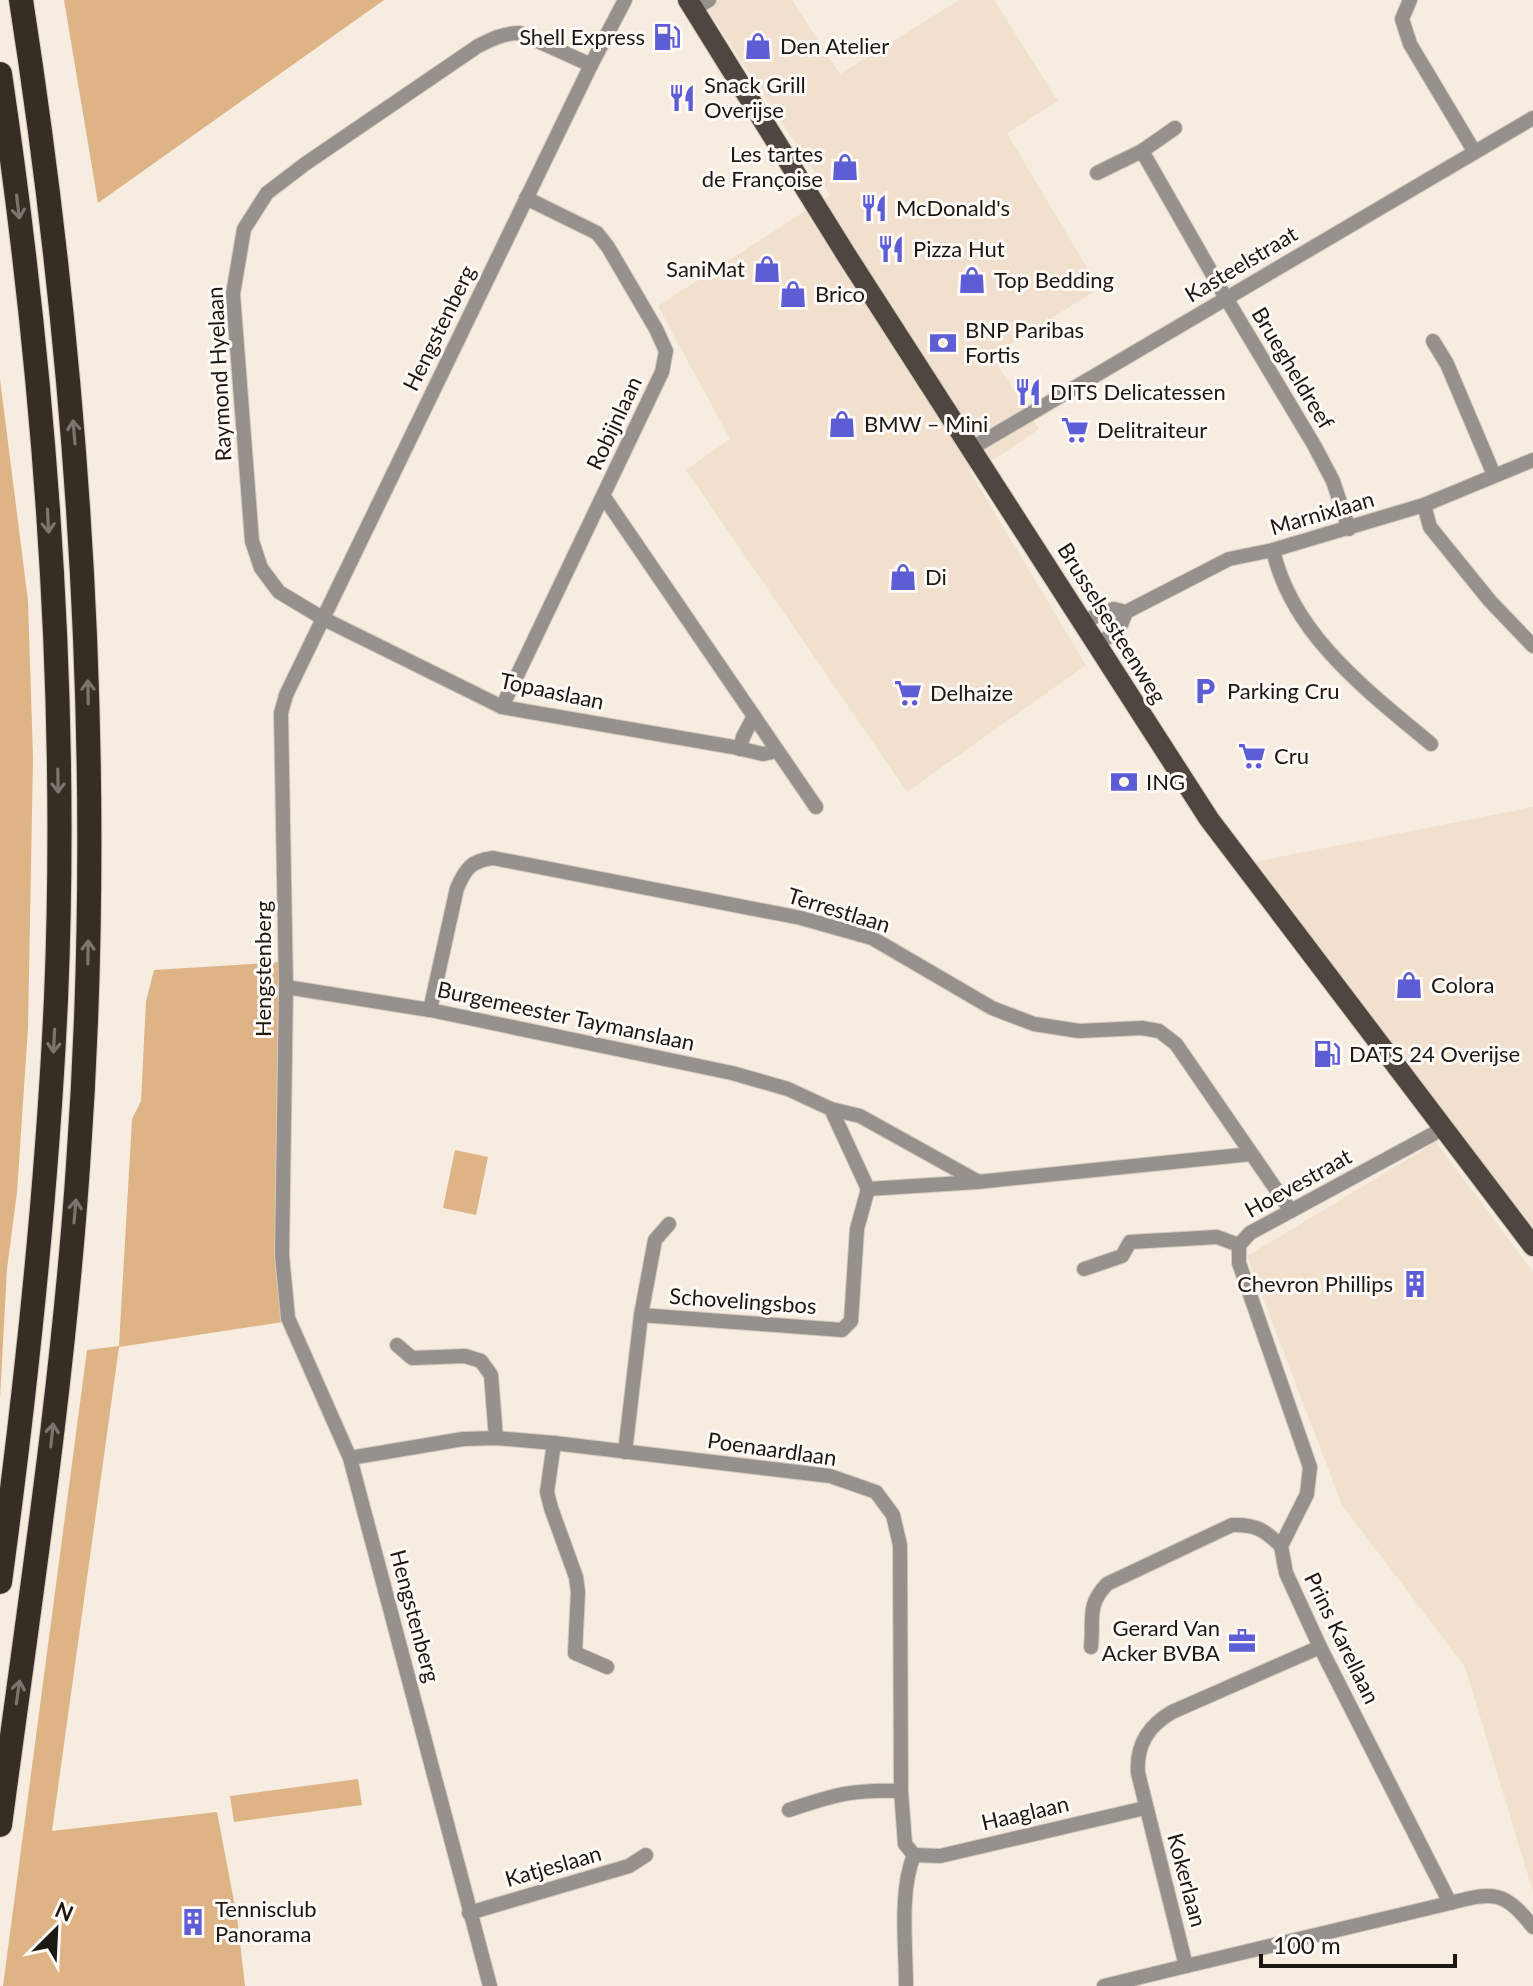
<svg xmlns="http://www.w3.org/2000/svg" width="1533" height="1986" font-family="Lato,sans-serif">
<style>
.built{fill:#f1e0ce}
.green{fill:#deb385}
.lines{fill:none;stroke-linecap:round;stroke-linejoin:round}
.street-casing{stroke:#d4cabf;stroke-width:16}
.primary-casing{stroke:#d4cabf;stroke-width:22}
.highway-casing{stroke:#d4cabf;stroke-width:26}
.street{stroke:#96918c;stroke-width:14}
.primary{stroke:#4f473f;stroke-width:20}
.highway{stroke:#362e25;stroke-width:24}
.oneway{stroke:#7c756e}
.labels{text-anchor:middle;stroke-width:6;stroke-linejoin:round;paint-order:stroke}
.poi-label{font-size:22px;fill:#1c1814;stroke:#fffaf6;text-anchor:start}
.street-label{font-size:22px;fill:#1c1814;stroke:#fffaf6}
</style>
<rect width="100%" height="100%" fill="#f7ece0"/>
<g class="built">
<polygon points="701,0 792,0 840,74 959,0 994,0 1058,101 1007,133 1099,288 992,356 1039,429 998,457 969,470 1086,665 907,792 686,470 730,439 658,306 830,195"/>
<polygon points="1533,807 1533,1228 1254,862"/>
<polygon points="1436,1142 1533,1272 1533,1892 1465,1667 1342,1505 1247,1256"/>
</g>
<g class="green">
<polygon points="64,0 384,0 98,203"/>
<polygon points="0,379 28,601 33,758 28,1028 17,1192 7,1269 0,1398"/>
<polygon points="282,962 275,1264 283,1322 119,1347 52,1831 217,1812 237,1917 245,1986 3,1986 87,1350 119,1346 132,1119 141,1101 146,1001 154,970"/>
<polygon points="455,1150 488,1157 476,1215 443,1208"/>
<polygon points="358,1779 362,1805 234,1822 230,1796"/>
</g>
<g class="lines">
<g class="street-casing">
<g id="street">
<polyline points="1410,0 1402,19 1410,44 1474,151"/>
<polyline points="694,9 709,0"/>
<path d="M591 65 520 33C504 33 492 39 478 46L305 164 267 193 244 229 233 294 252 541 261 568 279 592 324 619 502 707 733 747 763 754 777 751"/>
<polyline points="1142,151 1226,298 1314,445 1333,481 1349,529"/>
<polyline points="1097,173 1142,151 1175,128"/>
<polyline points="1433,341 1447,364 1494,475"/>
<polyline points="972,448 1533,118"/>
<polyline points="604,497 816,807"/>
<polyline points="1424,505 1430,527 1490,601 1533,646"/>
<path d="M1273 550C1292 635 1368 691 1431 744"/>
<polyline points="1082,622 1114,609 1126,612 1229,559 1273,550 1424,505 1533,460"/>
<polyline points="1096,645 1119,630 1126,612"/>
<polyline points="502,707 662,372 666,351 656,329 608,247 597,233 526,198"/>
<polyline points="740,749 743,737 754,716"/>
<polyline points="286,987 430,1010 732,1073 788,1089 831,1109 868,1189 977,1182 1251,1154"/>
<path d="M430 1010 457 888C466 868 471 861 493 858L801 918 872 938 992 1008 1034 1024 1079 1031 1142 1028 1159 1031 1176 1044 1291 1211"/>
<polyline points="831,1109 860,1116 977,1181"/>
<path d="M1239 1245V1263L1310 1467 1307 1494 1281 1546 1286 1573 1320 1647 1450 1903C1493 1892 1504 1890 1533 1927"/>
<polyline points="1239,1245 1250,1233 1444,1128"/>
<polyline points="1084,1269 1122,1256 1130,1242 1217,1237 1239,1245"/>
<polyline points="641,1315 842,1330 851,1321 857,1229 868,1189"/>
<polyline points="397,1345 412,1358 465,1356 481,1361 491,1375 496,1438"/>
<polyline points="554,1443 547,1492 551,1508 576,1577 578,1592 575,1653 607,1667"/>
<polyline points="625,1452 641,1315 655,1240 669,1224"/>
<path d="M350 1458 463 1439 496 1438 554 1443 830 1476 876 1492 893 1515 900 1545 901 1791 905 1844 914 1855C899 1891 906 1947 906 1986"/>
<path d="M1091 1647C1094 1619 1086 1606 1107 1584L1232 1525C1255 1524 1265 1530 1281 1546"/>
<path d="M1320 1647 1172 1712C1148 1726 1136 1745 1138 1773L1186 1966 1450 1903"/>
<path d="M789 1810C833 1795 853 1789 901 1791"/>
<polyline points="914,1855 940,1856 1145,1808"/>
<polyline points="469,1913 629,1866 646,1855"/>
<polyline points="490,1986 350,1458 288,1318 282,1255 286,987 281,713 286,695 591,65 625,0"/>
<polyline points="1104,1986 1186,1966"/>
</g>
</g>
<g class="primary-casing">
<polyline id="primary" points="688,0 847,256 1209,819 1533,1246"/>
</g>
<g class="highway-casing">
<g id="highway">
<path d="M0 74C45 379 69 691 56 999 47 1195 26 1389 0 1582"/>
<path d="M0 1825C29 1606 63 1387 78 1166 106 776 81 386 21 0"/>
</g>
</g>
<use href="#street" class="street"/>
<use href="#primary" class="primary"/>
<use href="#highway" class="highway"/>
</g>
<defs><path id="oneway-shaft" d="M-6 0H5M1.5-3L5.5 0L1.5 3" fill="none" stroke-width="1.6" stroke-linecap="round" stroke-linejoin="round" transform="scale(2)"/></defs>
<g class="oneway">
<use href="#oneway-shaft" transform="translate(18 207) rotate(83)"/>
<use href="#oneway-shaft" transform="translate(74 432) rotate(-95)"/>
<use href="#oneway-shaft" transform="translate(48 521) rotate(87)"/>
<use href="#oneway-shaft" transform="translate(88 692) rotate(-91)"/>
<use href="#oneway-shaft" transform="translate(58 781) rotate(89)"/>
<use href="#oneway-shaft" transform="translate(88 952) rotate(-89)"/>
<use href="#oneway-shaft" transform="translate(54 1041) rotate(93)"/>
<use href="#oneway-shaft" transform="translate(75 1211) rotate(-85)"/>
<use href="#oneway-shaft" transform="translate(52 1435) rotate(-84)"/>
<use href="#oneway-shaft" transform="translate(18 1692) rotate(-82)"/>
</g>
<defs>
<g id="fuel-bare" transform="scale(2.16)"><path d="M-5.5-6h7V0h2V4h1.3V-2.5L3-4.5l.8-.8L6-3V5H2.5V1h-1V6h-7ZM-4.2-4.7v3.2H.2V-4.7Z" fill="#5d5ed6" stroke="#fffaf6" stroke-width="2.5" paint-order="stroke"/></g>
<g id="shop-bare" transform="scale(2.16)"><path d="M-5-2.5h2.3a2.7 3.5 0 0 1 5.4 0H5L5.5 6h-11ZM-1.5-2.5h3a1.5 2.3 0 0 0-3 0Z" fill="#5d5ed6" stroke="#fffaf6" stroke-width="2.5" paint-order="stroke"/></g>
<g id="restaurant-bare" transform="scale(2.16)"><path d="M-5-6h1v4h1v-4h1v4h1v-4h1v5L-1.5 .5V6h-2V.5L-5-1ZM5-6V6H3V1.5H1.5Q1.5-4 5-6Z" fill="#5d5ed6" stroke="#fffaf6" stroke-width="2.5" paint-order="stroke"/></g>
<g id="bank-bare" transform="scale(2.16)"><path d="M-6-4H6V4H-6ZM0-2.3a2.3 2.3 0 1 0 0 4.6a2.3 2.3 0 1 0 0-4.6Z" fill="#5d5ed6" stroke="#fffaf6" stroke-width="2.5" paint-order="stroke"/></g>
<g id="supermarket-bare" transform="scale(2.16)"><path d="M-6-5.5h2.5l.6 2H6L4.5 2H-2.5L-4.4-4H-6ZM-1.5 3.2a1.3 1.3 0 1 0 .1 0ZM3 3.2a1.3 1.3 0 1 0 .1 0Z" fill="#5d5ed6" stroke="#fffaf6" stroke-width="2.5" paint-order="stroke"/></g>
<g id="parking-bare" transform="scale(2.16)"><path d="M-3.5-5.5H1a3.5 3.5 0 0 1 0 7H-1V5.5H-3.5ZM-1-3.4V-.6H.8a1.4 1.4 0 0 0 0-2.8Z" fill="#5d5ed6" stroke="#fffaf6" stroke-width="2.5" paint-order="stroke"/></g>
<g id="building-bare" transform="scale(2.16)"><path d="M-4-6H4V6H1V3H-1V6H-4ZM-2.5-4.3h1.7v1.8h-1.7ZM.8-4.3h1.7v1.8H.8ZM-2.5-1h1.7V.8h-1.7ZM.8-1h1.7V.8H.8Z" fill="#5d5ed6" stroke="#fffaf6" stroke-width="2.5" paint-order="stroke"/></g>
<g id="office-bare" transform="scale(2.16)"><path d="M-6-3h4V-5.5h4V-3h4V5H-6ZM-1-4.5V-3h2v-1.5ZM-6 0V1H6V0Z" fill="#5d5ed6" stroke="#fffaf6" stroke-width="2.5" paint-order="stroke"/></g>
</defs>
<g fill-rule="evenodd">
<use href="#fuel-bare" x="667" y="37"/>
<use href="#shop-bare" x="758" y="46"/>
<use href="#restaurant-bare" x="682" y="98"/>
<use href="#shop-bare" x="845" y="167"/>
<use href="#restaurant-bare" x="874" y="208"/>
<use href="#restaurant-bare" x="891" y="249"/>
<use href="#shop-bare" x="767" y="269"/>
<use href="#shop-bare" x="972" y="280"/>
<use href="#shop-bare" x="793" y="294"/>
<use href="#bank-bare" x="943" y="343"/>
<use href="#restaurant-bare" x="1028" y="392"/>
<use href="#shop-bare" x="842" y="424"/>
<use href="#supermarket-bare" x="1075" y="430"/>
<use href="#shop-bare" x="903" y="577"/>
<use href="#parking-bare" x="1205" y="691"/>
<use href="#supermarket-bare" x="908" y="693"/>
<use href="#supermarket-bare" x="1252" y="756"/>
<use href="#bank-bare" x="1124" y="782"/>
<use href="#shop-bare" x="1409" y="985"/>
<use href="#fuel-bare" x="1327" y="1054"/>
<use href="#building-bare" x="1415" y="1284"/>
<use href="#office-bare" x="1242" y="1641"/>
<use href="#building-bare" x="193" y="1922"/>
</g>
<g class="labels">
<g class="poi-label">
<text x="645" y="45" text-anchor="end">Shell Express</text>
<text x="780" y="54">Den Atelier</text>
<text x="704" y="93">Snack Grill<tspan x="704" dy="25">Overijse</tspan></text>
<text x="823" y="162" text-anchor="end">Les tartes<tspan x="823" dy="25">de Françoise</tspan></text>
<text x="896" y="216">McDonald's</text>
<text x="913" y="257">Pizza Hut</text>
<text x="745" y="277" text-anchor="end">SaniMat</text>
<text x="994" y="288">Top Bedding</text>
<text x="815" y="302">Brico</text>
<text x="965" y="338">BNP Paribas<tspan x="965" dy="25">Fortis</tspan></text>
<text x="1050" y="400">DITS Delicatessen</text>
<text x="864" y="432">BMW – Mini</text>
<text x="1097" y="438">Delitraiteur</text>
<text x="925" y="585">Di</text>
<text x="1227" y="699">Parking Cru</text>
<text x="930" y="701">Delhaize</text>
<text x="1274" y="764">Cru</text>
<text x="1146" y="790">ING</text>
<text x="1431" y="993">Colora</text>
<text x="1349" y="1062">DATS 24 Overijse</text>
<text x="1393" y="1292" text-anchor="end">Chevron Phillips</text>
<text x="1220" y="1636" text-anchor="end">Gerard Van<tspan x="1220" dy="25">Acker BVBA</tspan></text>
<text x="215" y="1917">Tennisclub<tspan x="215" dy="25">Panorama</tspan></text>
</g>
<g class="street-label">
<text transform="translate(1241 264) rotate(-31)" y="8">Kasteelstraat</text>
<text transform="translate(439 328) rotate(-64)" y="8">Hengstenberg</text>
<text transform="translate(1293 368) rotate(59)" y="8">Bruegheldreef</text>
<text transform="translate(219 374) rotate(-93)" y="8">Raymond Hyelaan</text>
<text transform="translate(614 423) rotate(-65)" y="8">Robijnlaan</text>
<text transform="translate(1322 513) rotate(-16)" y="8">Marnixlaan</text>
<text transform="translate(1112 623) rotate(58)" y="8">Brusselsesteenweg</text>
<text transform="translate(552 691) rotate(12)" y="8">Topaaslaan</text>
<text transform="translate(839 910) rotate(17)" y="8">Terrestlaan</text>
<text transform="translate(263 969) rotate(-90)" y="8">Hengstenberg</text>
<text transform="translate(566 1016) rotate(12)" y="8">Burgemeester Taymanslaan</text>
<text transform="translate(1298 1183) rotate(-29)" y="8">Hoevestraat</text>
<text transform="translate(743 1301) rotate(4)" y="8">Schovelingsbos</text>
<text transform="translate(772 1449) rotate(8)" y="8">Poenaardlaan</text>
<text transform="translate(415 1616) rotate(75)" y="8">Hengstenberg</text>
<text transform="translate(1342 1638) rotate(64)" y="8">Prins Karellaan</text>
<text transform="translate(1025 1813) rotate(-13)" y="8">Haaglaan</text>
<text transform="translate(553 1866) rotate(-16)" y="8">Katjeslaan</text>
<text transform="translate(1187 1880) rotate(75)" y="8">Kokerlaan</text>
</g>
</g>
<g transform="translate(56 1930) rotate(24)" stroke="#fffaf6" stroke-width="6" paint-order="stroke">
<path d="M0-6L14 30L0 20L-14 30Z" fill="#1c1814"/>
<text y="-12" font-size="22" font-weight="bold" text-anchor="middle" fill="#1c1814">N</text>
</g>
<path d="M1261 1954v12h194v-12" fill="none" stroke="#1c1814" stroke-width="4"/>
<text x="1273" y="1954" font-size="24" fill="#1c1814" stroke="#fffaf6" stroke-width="6" paint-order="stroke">100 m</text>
</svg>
